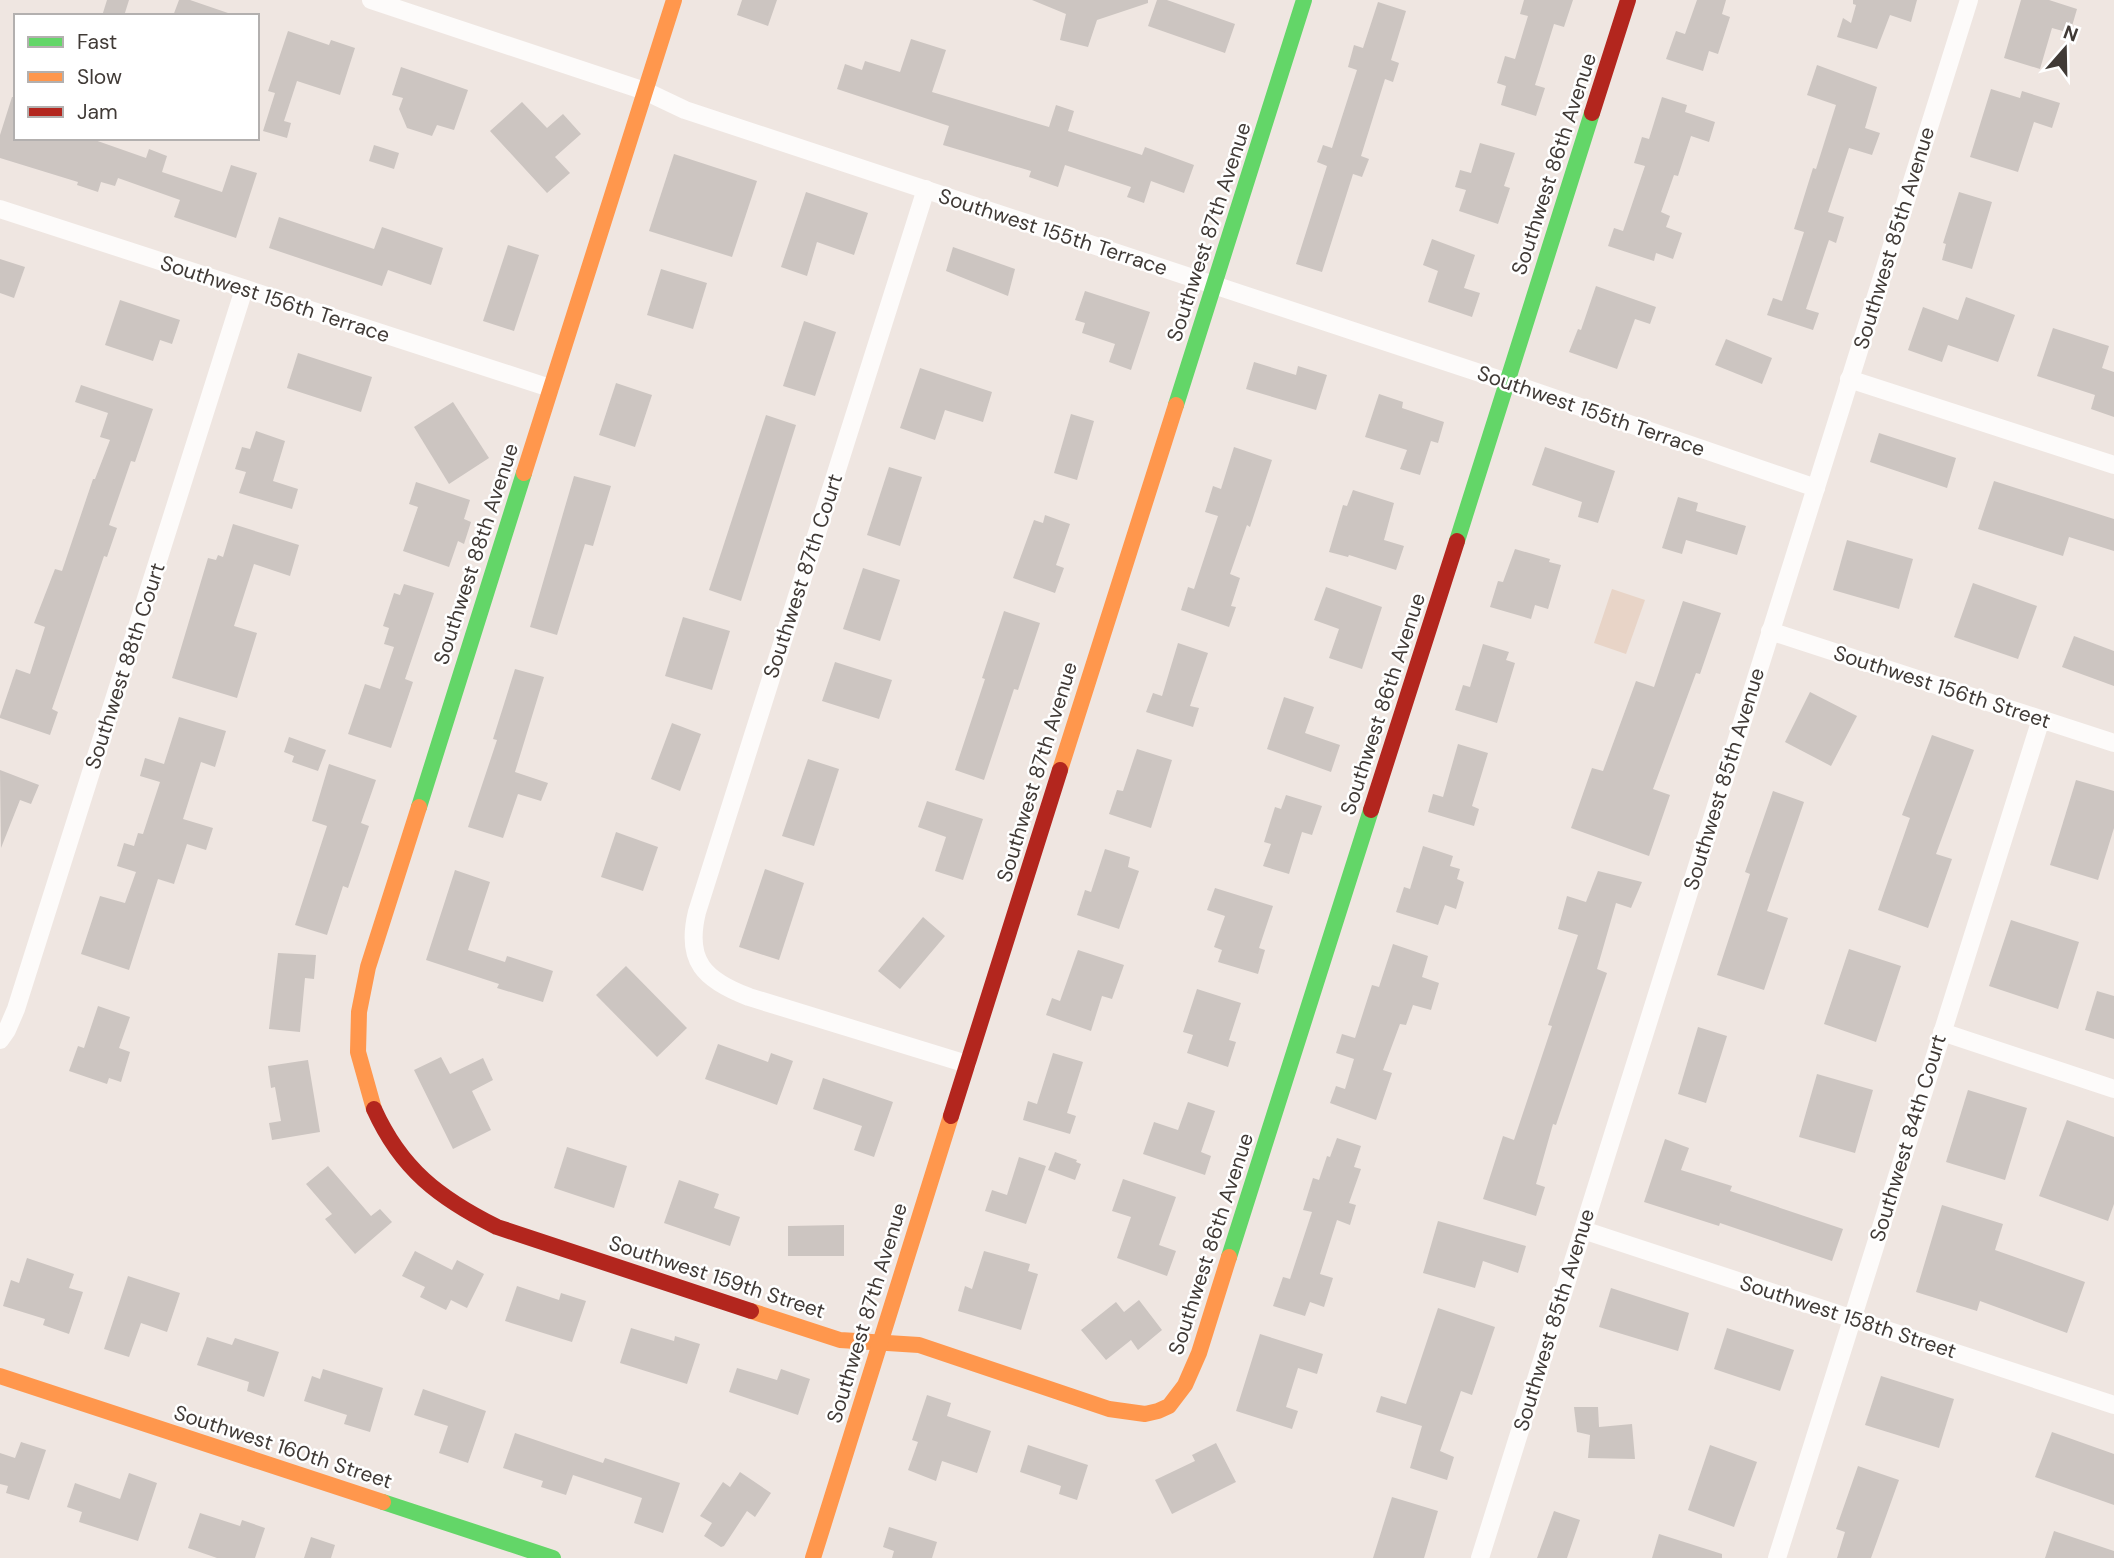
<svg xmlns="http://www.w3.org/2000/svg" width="2114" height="1558" font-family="'DM Sans',sans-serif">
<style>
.green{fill:#e8d4c7}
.building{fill:#ccc5c1}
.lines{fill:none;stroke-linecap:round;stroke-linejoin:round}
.street{stroke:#fdfbfa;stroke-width:18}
.fast{stroke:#63d668;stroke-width:16}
.slow{stroke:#ff974d;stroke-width:16}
.jam{stroke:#b3261e;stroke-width:16}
.labels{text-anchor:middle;stroke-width:5;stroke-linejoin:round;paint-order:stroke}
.street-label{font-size:21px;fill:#403a36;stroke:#fff}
</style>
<rect width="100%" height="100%" fill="#efe6e1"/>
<polygon class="green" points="1612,589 1645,600 1626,654 1594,643"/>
<g class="building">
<polygon points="107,0 129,0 124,16 102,16"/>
<polygon points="179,0 190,0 228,13 228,16 173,16"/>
<polygon points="742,0 777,0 768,26 737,15"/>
<polygon points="1032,0 1148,0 1148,3 1097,20 1088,47 1060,40 1066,14"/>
<polygon points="1157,0 1167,0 1235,24 1225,53 1148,26"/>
<polygon points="1524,0 1573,0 1564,27 1554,24 1535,85 1545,88 1536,116 1501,105 1506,86 1497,83 1505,56 1515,59 1528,16 1520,14"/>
<polygon points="1697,0 1726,0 1722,14 1730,17 1718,54 1709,51 1703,71 1666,59 1676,31 1685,34"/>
<polygon points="1853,0 1917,0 1911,22 1890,15 1877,49 1837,37 1843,18 1851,23 1856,5 1853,4"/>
<polygon points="2021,0 2049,0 2077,9 2070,33 2052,28 2040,69 2004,58"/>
<polygon points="1378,2 1406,11 1391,60 1399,63 1393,82 1385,79 1361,156 1369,159 1362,177 1353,174 1322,272 1296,264 1327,166 1317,162 1323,145 1332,148 1357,70 1348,67 1354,45 1363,48"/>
<polygon points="288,31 329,45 331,40 355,48 340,95 297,81 284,121 291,123 287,138 263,131 275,93 268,91"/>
<polygon points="911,39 946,50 932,92 1049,127 1056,105 1074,111 1068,131 1142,155 1145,147 1194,165 1184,193 1151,181 1144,203 1127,197 1131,187 1065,165 1058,187 1029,177 1031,171 943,145 949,126 837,89 845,64 862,70 865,61 900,72"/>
<polygon points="1817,65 1877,87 1865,128 1880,133 1872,155 1849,148 1828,212 1844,217 1836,243 1829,240 1806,309 1819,313 1813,330 1767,315 1773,298 1782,301 1804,232 1794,229 1813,168 1816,169 1836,105 1807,95"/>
<polygon points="401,67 468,90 454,130 437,125 432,136 407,128 399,109 403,98 392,95"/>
<polygon points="1991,89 2020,98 2022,91 2060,103 2052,128 2034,122 2018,172 1970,157"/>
<polygon points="12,97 16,97 16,138 89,138 146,158 149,149 167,156 162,172 222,192 231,165 257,173 236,238 174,217 180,200 118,178 115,186 101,182 98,192 77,185 78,182 0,158 0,135"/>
<polygon points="1662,97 1687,105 1685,112 1715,122 1709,142 1691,136 1678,176 1674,175 1661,212 1670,216 1666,227 1682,233 1673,259 1656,253 1654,261 1608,246 1614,228 1623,231 1645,166 1634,163 1642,137 1649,139"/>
<polygon points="522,102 547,128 563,114 581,134 555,157 570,173 547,193 490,131"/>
<polygon points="1480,143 1515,153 1504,186 1510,188 1498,224 1459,211 1466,190 1455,187 1460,170 1471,173"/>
<polygon points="374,145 399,153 394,169 369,161"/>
<polygon points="674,154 757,181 732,257 649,231"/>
<polygon points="806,192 868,213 854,255 817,242 807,276 781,267"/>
<polygon points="1959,192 1992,202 1972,269 1942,260 1946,244 1943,243"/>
<polygon points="279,217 374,249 382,227 443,248 431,285 388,270 382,286 269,248"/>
<polygon points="1432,239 1475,255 1464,288 1480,293 1472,317 1428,302 1438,271 1423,265"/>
<polygon points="508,245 539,255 514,331 483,321"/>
<polygon points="953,247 1015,269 1008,296 946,271"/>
<polygon points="0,259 25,267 14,298 0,293"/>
<polygon points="661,269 707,283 693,329 647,315"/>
<polygon points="1596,286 1656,307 1650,324 1635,319 1617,369 1569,352 1578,329 1581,330"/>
<polygon points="1085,291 1150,312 1131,370 1109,362 1115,344 1082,333 1085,323 1075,320"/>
<polygon points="1966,297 2015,315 1998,362 1948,345 1942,362 1908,350 1923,307 1958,320"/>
<polygon points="120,300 180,320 172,344 160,340 153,361 105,345"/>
<polygon points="804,321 836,332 815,396 783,386"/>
<polygon points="2053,328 2109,346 2102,368 2114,372 2114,417 2091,409 2095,395 2037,376"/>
<polygon points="1726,339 1772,358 1762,384 1715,365"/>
<polygon points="298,353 372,377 361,412 287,388"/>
<polygon points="1254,362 1296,375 1298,366 1327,375 1316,410 1246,389"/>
<polygon points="920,368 992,392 983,422 945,410 935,440 900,428"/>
<polygon points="616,383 652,395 635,447 599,435"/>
<polygon points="81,385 153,409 135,462 131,461 109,525 117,528 107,557 104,556 52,709 58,712 50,735 0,718 0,716 16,669 30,674 45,627 34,623 55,569 62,571 93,479 95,479 110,440 100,437 108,413 75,402"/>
<polygon points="1379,394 1403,402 1402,408 1444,422 1438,443 1431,441 1420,475 1400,469 1407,450 1365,437"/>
<polygon points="453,402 489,458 449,484 414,427"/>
<polygon points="1071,414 1094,421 1077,480 1054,473"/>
<polygon points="766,415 796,425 741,601 709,590"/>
<polygon points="256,431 285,441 273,481 298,489 292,509 239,493 246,472 235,469 242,447 250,449"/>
<polygon points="1879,433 1956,458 1947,488 1870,462"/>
<polygon points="1234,447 1272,460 1250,527 1247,525 1230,574 1240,578 1231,606 1236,607 1229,627 1181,610 1188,587 1194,589 1218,516 1205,512 1213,486 1221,489"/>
<polygon points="1545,447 1615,471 1598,523 1578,517 1582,502 1532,485"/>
<polygon points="889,467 922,477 900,546 867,535"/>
<polygon points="574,476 611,486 593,546 585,544 557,635 530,627"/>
<polygon points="1994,481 2114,519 2114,551 2069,537 2063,556 1978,529"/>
<polygon points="416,482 470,500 464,519 471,522 464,544 458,541 449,567 403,551 418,507 409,504"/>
<polygon points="1353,490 1394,503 1384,540 1404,546 1396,570 1349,555 1348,557 1329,552 1343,505 1347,506"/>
<polygon points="1678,497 1698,503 1696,511 1746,526 1737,555 1686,540 1682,554 1662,548"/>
<polygon points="1045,515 1070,524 1056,565 1064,568 1055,593 1013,578 1034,520 1043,523"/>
<polygon points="233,524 299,545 290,576 254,564 234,626 257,633 237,698 172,678 208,558 216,560 218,555 223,557"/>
<polygon points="1847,540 1913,559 1899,609 1833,590"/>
<polygon points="1515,549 1550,559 1549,562 1561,565 1548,609 1535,605 1531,619 1490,607 1498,581 1503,582"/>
<polygon points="863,568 900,580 880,641 843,629"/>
<polygon points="1973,583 2037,606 2018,659 1954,637"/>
<polygon points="404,584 434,593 405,679 413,682 391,748 348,734 365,684 380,689 394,647 384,644 389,628 383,626 394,593 400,595"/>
<polygon points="1326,587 1382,607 1362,669 1329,658 1339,629 1314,620"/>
<polygon points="1683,601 1721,613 1700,674 1696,673 1653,789 1670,795 1649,856 1571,828 1592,768 1603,771 1636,681 1654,687"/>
<polygon points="1004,611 1040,623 1018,690 1014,689 984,780 955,770 985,679 982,678"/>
<polygon points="683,617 730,631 712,690 665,676"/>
<polygon points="2074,636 2114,651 2114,686 2062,667"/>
<polygon points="1178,643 1208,653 1190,706 1199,708 1193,727 1146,712 1153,693 1162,696"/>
<polygon points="1483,644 1509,652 1506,660 1515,663 1497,723 1455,710 1463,685 1470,687"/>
<polygon points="835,662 892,680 879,719 822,701"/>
<polygon points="515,669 544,677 515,772 548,783 541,801 518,794 503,838 468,827 497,740 493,739"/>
<polygon points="1810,692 1857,716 1831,766 1785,742"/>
<polygon points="1284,697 1314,707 1305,733 1340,745 1331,772 1267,749"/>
<polygon points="179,717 226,731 215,767 201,762 183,819 213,828 206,850 187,844 174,884 158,879 129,970 81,954 100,896 125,903 136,872 117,866 124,843 134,846 138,833 143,834 160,782 140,776 145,758 164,764"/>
<polygon points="672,723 701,734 680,791 651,779"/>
<polygon points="1932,735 1974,750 1936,854 1952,859 1928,928 1878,910 1910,818 1902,815"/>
<polygon points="289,737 326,750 318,771 292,762 294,756 284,752"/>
<polygon points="1458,744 1488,753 1472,806 1479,809 1474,826 1428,812 1433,794 1443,797"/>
<polygon points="1137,749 1172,760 1151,828 1109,814 1117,790 1123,791"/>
<polygon points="808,759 839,769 814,846 782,836"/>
<polygon points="329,764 376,780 361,823 369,826 348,888 343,886 327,935 295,925 327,826 312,821"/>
<polygon points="0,770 39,785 31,804 20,800 1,848"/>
<polygon points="2076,780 2114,791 2114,828 2098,880 2050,865"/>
<polygon points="1773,791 1804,802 1767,911 1788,918 1764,990 1717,975 1750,874 1745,872"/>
<polygon points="1286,795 1322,806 1312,835 1302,832 1289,874 1263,866 1271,844 1264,842 1275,807 1281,809"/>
<polygon points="927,801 983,819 963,880 935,871 946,837 918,827"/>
<polygon points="616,832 658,847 643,891 601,877"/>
<polygon points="1423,846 1453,856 1450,866 1460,869 1457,879 1464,882 1456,909 1445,905 1438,925 1396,912 1404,887 1410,889"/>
<polygon points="1105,849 1130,857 1128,867 1139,871 1119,929 1077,915 1085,890 1091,892"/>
<polygon points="765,869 804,883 779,960 739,947"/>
<polygon points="455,870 490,882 468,950 505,962 507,956 553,971 543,1002 497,988 499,984 426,960"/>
<polygon points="1598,871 1642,882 1631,908 1616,903 1597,969 1607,973 1556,1125 1553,1124 1536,1184 1545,1187 1536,1216 1483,1199 1503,1136 1514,1140 1552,1026 1548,1025 1578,935 1558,929 1567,896 1586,902"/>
<polygon points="1215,888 1273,906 1259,948 1265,950 1258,974 1218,962 1222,950 1214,947 1225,916 1207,910"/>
<polygon points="923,917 945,936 900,989 878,971"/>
<polygon points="2011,920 2079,942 2058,1009 1989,986"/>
<polygon points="1393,944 1428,956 1422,977 1439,983 1431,1010 1413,1005 1406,1025 1400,1024 1383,1070 1392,1073 1376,1120 1330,1103 1336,1086 1345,1089 1354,1059 1336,1053 1342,1034 1355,1038 1372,985 1379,987"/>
<polygon points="1849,949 1901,966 1876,1042 1824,1024"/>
<polygon points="1078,950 1124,965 1112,999 1102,996 1091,1031 1046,1015 1052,998 1060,1001"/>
<polygon points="278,953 316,955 314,979 305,978 300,1032 269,1029"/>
<polygon points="626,966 687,1028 657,1057 596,995"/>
<polygon points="1197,989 1241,1003 1229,1040 1236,1042 1228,1067 1187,1053 1193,1035 1183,1032"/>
<polygon points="2097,991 2114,996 2114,1039 2085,1030"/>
<polygon points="98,1006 130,1017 119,1048 130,1052 121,1082 109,1078 107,1084 69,1071 78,1046 84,1048"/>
<polygon points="1698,1027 1727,1036 1706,1103 1678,1094"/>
<polygon points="718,1044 768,1062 771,1053 793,1061 777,1105 705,1079"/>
<polygon points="1053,1053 1083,1062 1067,1113 1076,1116 1070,1134 1023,1120 1028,1101 1037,1104"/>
<polygon points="441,1057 450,1074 483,1058 493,1080 472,1091 491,1130 453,1149 414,1070"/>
<polygon points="308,1060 320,1132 272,1140 269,1123 281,1121 275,1087 271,1088 268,1066"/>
<polygon points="1817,1074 1873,1090 1855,1153 1799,1137"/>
<polygon points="823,1078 893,1102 874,1157 854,1150 862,1126 813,1109"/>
<polygon points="1968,1090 2027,1108 2005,1180 1946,1162"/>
<polygon points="1188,1102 1215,1111 1201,1152 1211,1156 1205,1175 1143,1154 1154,1122 1178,1130"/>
<polygon points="2067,1120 2114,1137 2114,1204 2108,1221 2039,1196"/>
<polygon points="1337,1138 1361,1146 1354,1167 1361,1169 1349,1203 1356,1205 1350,1225 1337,1220 1320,1274 1333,1278 1324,1307 1310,1302 1305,1316 1273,1306 1283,1277 1290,1279 1312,1212 1303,1210 1313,1178 1319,1180 1327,1156 1330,1157"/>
<polygon points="1665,1139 1689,1148 1681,1170 1732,1186 1730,1191 1843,1229 1832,1261 1720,1223 1719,1226 1644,1202"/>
<polygon points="567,1147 627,1166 614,1208 554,1188"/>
<polygon points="1055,1152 1077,1160 1076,1162 1081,1164 1075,1180 1048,1170"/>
<polygon points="1019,1157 1046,1166 1026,1224 985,1211 992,1190 1007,1195"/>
<polygon points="328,1166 371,1216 380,1209 392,1222 355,1254 325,1219 332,1214 306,1184"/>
<polygon points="1123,1179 1176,1197 1159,1245 1176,1251 1167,1276 1117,1258 1131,1217 1112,1211"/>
<polygon points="679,1180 719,1194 714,1208 740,1217 730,1246 664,1223"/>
<polygon points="1942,1205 2003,1224 1995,1250 2085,1282 2067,1333 1980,1301 1977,1311 1916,1292"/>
<polygon points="1438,1221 1526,1246 1518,1273 1483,1261 1475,1288 1423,1273"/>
<polygon points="844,1225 844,1256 788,1256 788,1226"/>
<polygon points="415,1251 452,1270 457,1260 484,1274 467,1308 451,1300 446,1310 420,1297 425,1287 402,1276"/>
<polygon points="984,1251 1030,1264 1028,1271 1038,1274 1021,1330 958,1311 965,1286 972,1289"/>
<polygon points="27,1258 74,1274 69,1288 83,1292 69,1334 43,1325 45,1319 3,1306 11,1280 19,1283"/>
<polygon points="128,1276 180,1293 167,1332 141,1323 129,1357 104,1349"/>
<polygon points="517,1286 559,1300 561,1293 586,1301 572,1342 505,1321"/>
<polygon points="1611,1288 1689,1313 1678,1351 1599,1327"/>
<polygon points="1139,1300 1162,1330 1138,1350 1131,1340 1106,1360 1081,1330 1116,1302 1124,1312"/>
<polygon points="1438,1308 1495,1327 1472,1395 1461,1391 1440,1451 1454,1457 1447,1480 1410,1468 1422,1426 1376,1412 1381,1396 1406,1404"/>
<polygon points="631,1328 674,1341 675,1336 700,1344 687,1384 620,1363"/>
<polygon points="1727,1328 1794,1350 1780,1391 1714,1369"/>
<polygon points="1260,1334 1323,1354 1317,1374 1298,1368 1286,1407 1298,1411 1292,1429 1236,1411"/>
<polygon points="207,1337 232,1345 235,1338 279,1352 264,1397 247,1391 249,1382 197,1365"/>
<polygon points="737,1368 777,1380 781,1369 810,1379 798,1415 729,1392"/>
<polygon points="323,1369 383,1388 370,1432 344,1424 347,1415 304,1401 312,1376 320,1379"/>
<polygon points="1881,1376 1954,1399 1939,1448 1865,1425"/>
<polygon points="423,1389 486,1411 468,1463 439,1453 448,1426 414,1415"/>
<polygon points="927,1395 951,1403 947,1416 991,1431 977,1473 942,1461 936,1481 908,1470 918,1442 912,1440"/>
<polygon points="1574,1407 1598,1407 1599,1427 1632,1424 1635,1459 1588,1458 1590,1435 1577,1432"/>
<polygon points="2052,1432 2114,1454 2114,1505 2035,1477"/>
<polygon points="515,1433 603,1463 605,1458 680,1483 663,1533 634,1523 642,1498 573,1475 566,1495 541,1487 543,1481 503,1468"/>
<polygon points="21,1442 46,1450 29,1500 6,1493 8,1486 0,1484 0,1453 15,1458"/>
<polygon points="1216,1443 1236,1482 1172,1514 1155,1480 1195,1461 1192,1455"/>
<polygon points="1028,1445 1088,1465 1077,1500 1059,1494 1061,1486 1020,1472"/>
<polygon points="1710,1445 1757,1462 1734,1527 1688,1510"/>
<polygon points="1858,1466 1899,1480 1871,1558 1837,1558 1845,1532 1836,1529"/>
<polygon points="740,1472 771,1493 755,1517 747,1511 724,1546 721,1547 704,1536 712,1523 700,1516 723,1482 730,1487"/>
<polygon points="129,1473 157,1483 138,1541 79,1522 82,1512 67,1507 75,1483 120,1499"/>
<polygon points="1392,1497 1438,1511 1424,1558 1373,1558"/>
<polygon points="1554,1511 1580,1520 1567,1558 1537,1558"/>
<polygon points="200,1513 240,1526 242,1520 265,1528 255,1558 217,1558 188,1548"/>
<polygon points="889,1527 937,1542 932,1558 892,1558 894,1551 883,1547"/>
<polygon points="2054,1531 2114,1551 2114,1558 2045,1558"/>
<polygon points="1659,1534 1722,1554 1722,1558 1652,1558"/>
<polygon points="311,1537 335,1545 331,1558 304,1558"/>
</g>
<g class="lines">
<g class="street">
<polyline points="371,0 645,91 685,110 1507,382 1816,488"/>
<path d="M926 189 697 912C685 961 704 980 749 997L967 1064"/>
<polyline points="0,209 550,388"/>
<polyline points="1849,379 2114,465"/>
<polyline points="1770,631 2114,743"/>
<polyline points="1942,1032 2114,1089"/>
<polyline points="0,1040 7,1030 16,1009 244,289"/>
<polyline points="1583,1230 2114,1405"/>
<polyline points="1480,1558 1969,0"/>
<polyline points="1777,1558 2041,719"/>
</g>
<g class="fast">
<polyline points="1176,405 1304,0"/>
<polyline points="1457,541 1592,113"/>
<polyline points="419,807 524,473"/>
<polyline points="1229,1257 1371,810"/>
<polyline points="383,1502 553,1558"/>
</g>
<g class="slow">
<polyline points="524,473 674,0"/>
<polyline points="1060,770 1176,405"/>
<polyline points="374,1109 358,1052 359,1012 368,967 419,807"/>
<polyline points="751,1311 840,1340 919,1345 1109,1409 1145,1414 1158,1411 1169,1406 1185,1385 1199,1353 1229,1257"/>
<polyline points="0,1376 383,1502"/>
<polyline points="813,1558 951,1116"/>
</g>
<g class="jam">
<polyline points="1592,113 1628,0"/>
<polyline points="1371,810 1457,541"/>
<path d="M374 1109C401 1169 439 1198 497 1227L751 1311"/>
<polyline points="951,1116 1060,770"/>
</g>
</g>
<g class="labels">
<g class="street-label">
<text transform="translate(1554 164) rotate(-72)" y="7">Southwest 86th Avenue</text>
<text transform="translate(1053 232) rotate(18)" y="7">Southwest 155th Terrace</text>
<text transform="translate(1209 232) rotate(-72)" y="7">Southwest 87th Avenue</text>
<text transform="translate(1894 238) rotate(-73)" y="7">Southwest 85th Avenue</text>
<text transform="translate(275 299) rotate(18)" y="7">Southwest 156th Terrace</text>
<text transform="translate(1591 411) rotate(19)" y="7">Southwest 155th Terrace</text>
<text transform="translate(476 554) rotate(-72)" y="7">Southwest 88th Avenue</text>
<text transform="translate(803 576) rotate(-72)" y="7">Southwest 87th Court</text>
<text transform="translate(125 666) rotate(-72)" y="7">Southwest 88th Court</text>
<text transform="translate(1942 687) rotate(18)" y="7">Southwest 156th Street</text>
<text transform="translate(1383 704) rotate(-72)" y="7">Southwest 86th Avenue</text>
<text transform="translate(1037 772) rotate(-73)" y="7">Southwest 87th Avenue</text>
<text transform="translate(1724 779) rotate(-73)" y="7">Southwest 85th Avenue</text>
<text transform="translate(1908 1138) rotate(-73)" y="7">Southwest 84th Court</text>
<text transform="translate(1211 1244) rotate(-72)" y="7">Southwest 86th Avenue</text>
<text transform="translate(717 1277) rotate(18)" y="7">Southwest 159th Street</text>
<text transform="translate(867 1313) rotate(-73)" y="7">Southwest 87th Avenue</text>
<text transform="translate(1848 1317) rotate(18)" y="7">Southwest 158th Street</text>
<text transform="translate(1554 1320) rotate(-73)" y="7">Southwest 85th Avenue</text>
<text transform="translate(283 1447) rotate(18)" y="7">Southwest 160th Street</text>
</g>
</g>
<rect x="14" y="14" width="245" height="126" fill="#ffffff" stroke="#b3b0af" stroke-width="2"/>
<rect x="28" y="37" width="35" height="10" fill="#63d668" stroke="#b3b0af" stroke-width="2"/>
<text x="77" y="49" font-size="21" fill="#403a36">Fast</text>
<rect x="28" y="72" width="35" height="10" fill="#ff974d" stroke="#b3b0af" stroke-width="2"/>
<text x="77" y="84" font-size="21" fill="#403a36">Slow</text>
<rect x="28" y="107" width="35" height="10" fill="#b3261e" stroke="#b3b0af" stroke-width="2"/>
<text x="77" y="119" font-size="21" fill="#403a36">Jam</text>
<g transform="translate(2065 49) rotate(20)" stroke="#ffffff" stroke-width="5" paint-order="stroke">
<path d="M0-5L12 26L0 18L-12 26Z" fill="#403a36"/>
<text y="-10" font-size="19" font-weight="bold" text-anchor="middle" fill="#403a36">N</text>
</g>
</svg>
